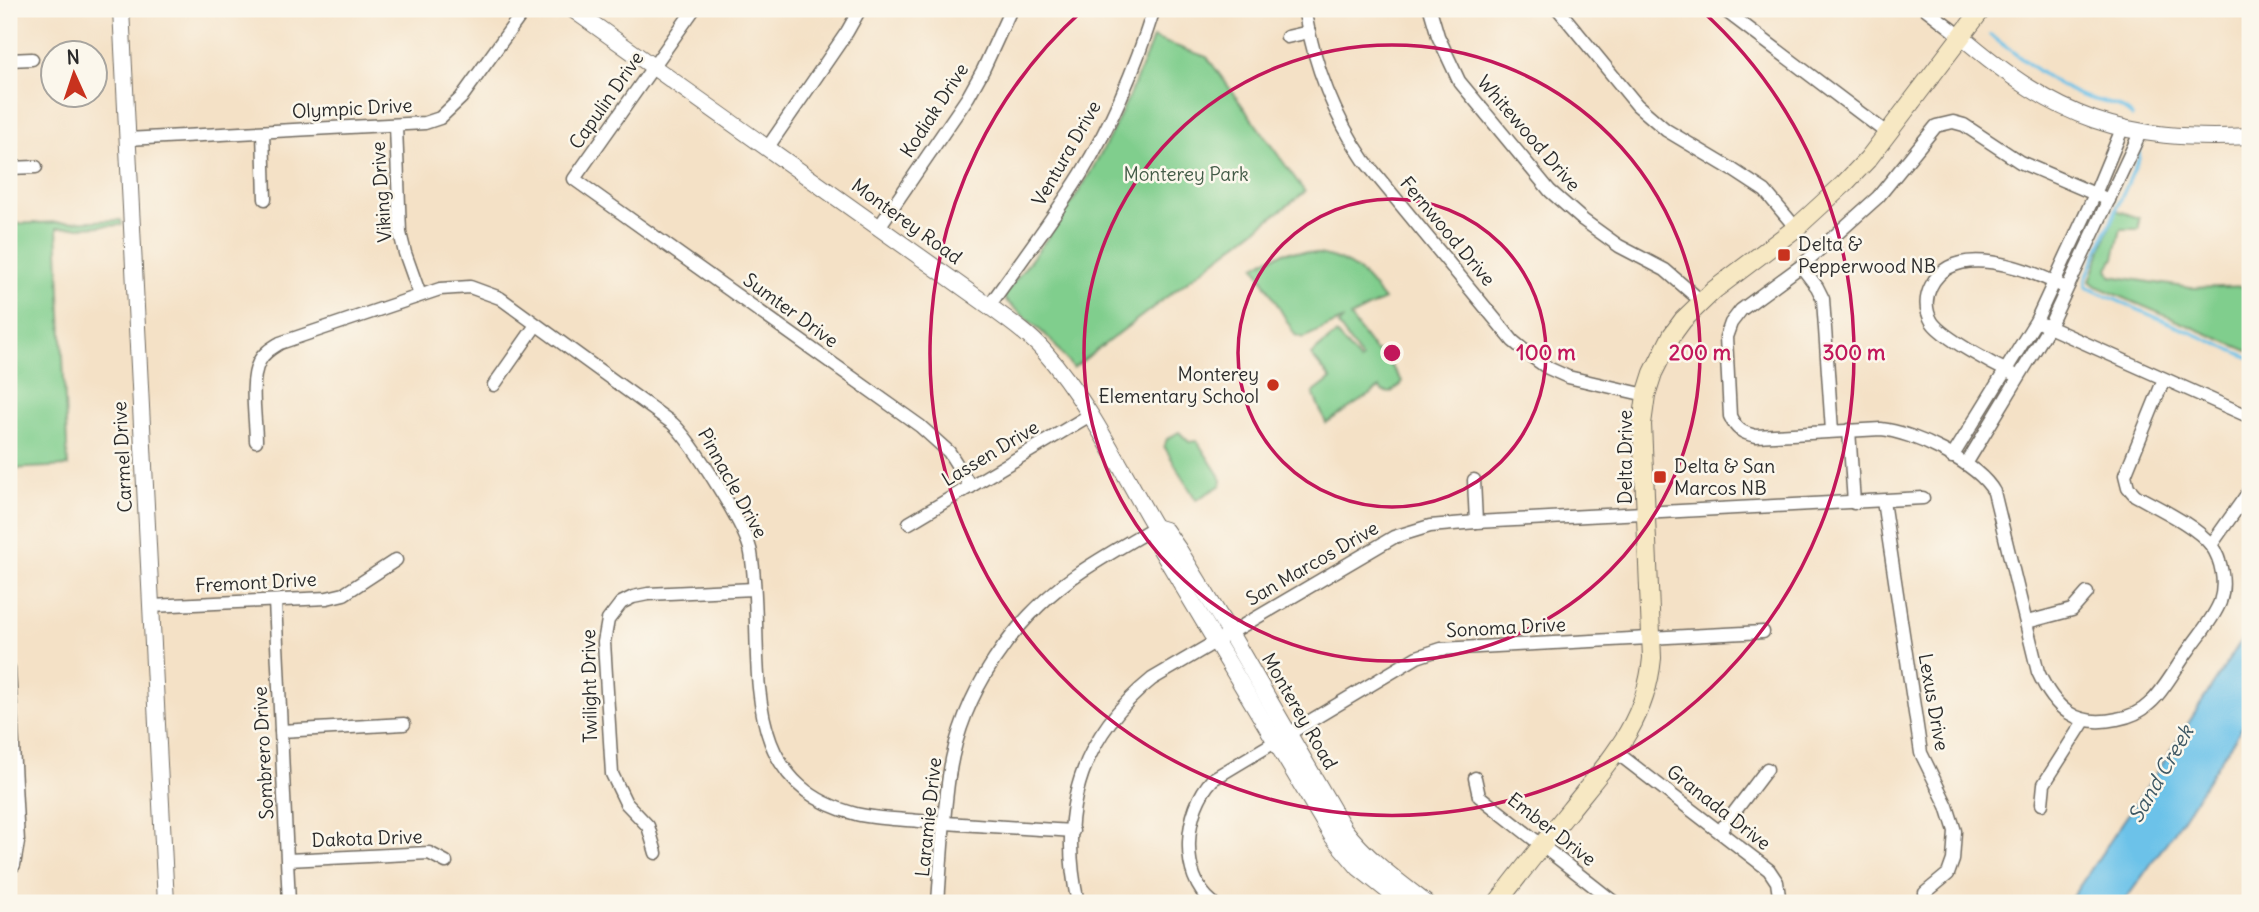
<svg xmlns="http://www.w3.org/2000/svg" width="2259" height="912" font-family="Delius,sans-serif">
<style>
.green{fill:#80ce8d;stroke:#567c5c;stroke-width:2}
.water{fill:#6cc2e9;stroke:#4c768a;stroke-width:2}
.lines{fill:none;stroke-linecap:round;stroke-linejoin:round}
.stream{stroke:#6cc2e9;stroke-width:3.5}
.minor-casing{stroke:#716b61;stroke-width:15}
.tertiary-casing{stroke:#716b61;stroke-width:18}
.secondary-casing{stroke:#716b61;stroke-width:20}
.minor{stroke:#fff;stroke-width:12}
.tertiary{stroke:#fff;stroke-width:16}
.secondary{stroke:#f7e8c3;stroke-width:18}
.ring{fill:none;stroke:#c2185b;stroke-width:3.5}
.poi-dot{fill:#c8321e;stroke:#fbf7ec;stroke-width:2.5}
.labels{text-anchor:middle;stroke-width:5;stroke-linejoin:round;paint-order:stroke}
.street-label{font-size:19px;fill:#2b2b2b;stroke:#fbf7ec}
.park-label{font-size:19px;fill:#445c48;stroke:#fbf7ec}
.poi-label{font-size:19px;fill:#2b2b2b;stroke:#fbf7ec;text-anchor:start}
.water-label{font-size:21px;font-style:italic;fill:#3e5864;stroke:#fbf7ec}
.centre{fill:#c2185b;stroke:#fbf7ec;stroke-width:3.5}
.ring-label{font-size:21px;text-anchor:middle;font-weight:bold;fill:#c2185b;stroke:#fbf7ec;stroke-width:5;stroke-linejoin:round;paint-order:stroke}
</style>
<rect width="100%" height="100%" fill="#fbf7ec"/>
<filter id="ink" filterUnits="userSpaceOnUse"><feTurbulence type="fractalNoise" baseFrequency=".0143" numOctaves="2"/><feDisplacementMap in="SourceGraphic" scale="14" xChannelSelector="R" yChannelSelector="G"/><feConvolveMatrix kernelMatrix="1 2 1 2 8 2 1 2 1" color-interpolation-filters="sRGB"/></filter>
<filter id="wash" filterUnits="userSpaceOnUse"><feTurbulence type="fractalNoise" baseFrequency=".00686" numOctaves="4" result="noise"/><feDisplacementMap in="SourceGraphic" scale="28" xChannelSelector="R" yChannelSelector="G"/><feGaussianBlur stdDeviation="1.57" result="paint"/><feColorMatrix in="noise" values="0 0 0 0 0 0 0 0 0 0 0 0 0 0 0 0 0 1.4 0 .05"/><feComposite in="paint" operator="in"/></filter>
<g filter="url(#wash)">
<rect width="100%" height="100%" fill="#f4e1c6"/>
<g class="green">
<path d="M1153 38 1207 57 1305 192 1073 368 1050 339 1005 300V294C1036 253 1069 211 1094 166 1117 125 1136 82 1153 38Z"/>
<polygon points="2116,210 2139,218 2139,229 2121,229 2114,258 2108,268 2111,276 2190,288 2250,286 2250,352 2096,286 2090,281"/>
<polygon points="121,220 122,225 57,228 68,466 9,469 9,224"/>
<path d="M1286 252C1313 251 1342 256 1363 275 1371 282 1377 292 1384 300L1350 317 1375 351 1381 352 1402 381 1401 385 1390 393 1382 391 1380 388 1326 423 1313 393 1331 379 1311 355 1336 334 1360 361 1362 359 1338 325 1344 319 1303 338 1295 335 1255 266 1265 260Z"/>
<polygon points="1179,432 1189,442 1197,441 1222,480 1221,485 1196,500 1164,446 1167,439"/>
</g>
<polygon class="water" points="2250,627 2250,715 2174,832 2123,903 2068,903 2157,772"/>
<g class="lines">
<g class="stream">
<path d="M1990 35C2018 55 2045 79 2077 94 2095 102 2118 102 2132 116"/>
<polyline points="2140,147 2139,158 2086,278 2086,287 2250,358"/>
</g>
</g>
</g>
<g filter="url(#ink)">
<g class="lines">
<g class="minor-casing">
<g id="minor">
<polyline points="694,9 574,179 920,426 949,452 971,487"/>
<path d="M1304 9C1314 63 1333 115 1364 160L1513 341 1531 356 1548 368 1568 377 1646 395"/>
<polyline points="1430,9 1438,36 1459,81 1550,191 1583,220 1619,246 1665,270 1701,301"/>
<polyline points="1558,9 1637,105 1666,130 1733,170 1765,191 1796,228"/>
<polyline points="1723,9 1888,134"/>
<polyline points="1926,9 1961,36"/>
<polyline points="1287,37 1309,32"/>
<polyline points="9,60 32,59"/>
<polyline points="396,126 400,233 405,253 420,295"/>
<polyline points="263,132 265,199"/>
<polyline points="127,139 425,123 440,118 461,98 525,9"/>
<polyline points="768,147 847,32 860,9"/>
<polyline points="9,168 36,167"/>
<path d="M2109 200 2020 162 1964 125 1953 122 1936 126 1878 197 1801 266 1741 310 1731 323 1726 337 1730 416C1736 429 1742 433 1756 436L1881 429C1913 432 1978 463 1994 492L2038 672C2055 709 2076 728 2117 719 2129 717 2141 712 2150 703 2164 691 2176 667 2188 651 2198 636 2213 620 2220 602 2226 584 2222 560 2211 545 2195 525 2158 508 2135 495L2128 487 2125 475 2164 379"/>
<polyline points="879,227 968,97 983,70 1011,9"/>
<polyline points="1801,266 1817,287 1823,299 1832,431"/>
<path d="M989 306C1020 262 1053 219 1081 174 1112 123 1136 66 1154 9"/>
<polyline points="2042,324 2250,417"/>
<path d="M2013 374C1994 365 1943 338 1932 322 1925 310 1925 298 1931 286 1954 240 2028 269 2062 286"/>
<polyline points="494,385 536,325"/>
<polyline points="1849,430 1854,503"/>
<path d="M256 441C256 420 249 381 259 362 263 353 272 348 280 343L440 289 470 287 500 298 672 423C691 440 747 528 751 553 767 648 728 782 856 814 876 819 899 819 919 821 970 825 1021 828 1073 831"/>
<polyline points="1952,457 2036,321 2095,194 2122,129"/>
<polyline points="1966,464 2049,327 2140,133"/>
<polyline points="1474,480 1476,522"/>
<polyline points="1883,501 1921,753 1947,806 1955,831 1953,860 1948,874 1925,893"/>
<polyline points="909,523 1090,415"/>
<polyline points="2211,545 2250,490"/>
<polyline points="275,601 289,903"/>
<polyline points="151,606 327,598 344,594 396,560"/>
<polyline points="2027,622 2072,610 2087,593"/>
<polyline points="9,668 18,842 14,865"/>
<polyline points="281,731 404,724"/>
<polyline points="1616,752 1769,870 1777,882 1780,903"/>
<polyline points="1475,778 1479,796 1615,903"/>
<polyline points="2042,804 2044,784 2084,721"/>
<polyline points="1720,831 1767,769"/>
<polyline points="656,853 648,826 626,803 612,774 604,642 608,620 621,603 633,597 648,594 754,589"/>
<polyline points="288,860 429,853 446,862"/>
<path d="M938 903C941 861 943 818 949 776 961 694 1013 617 1082 571 1106 555 1131 541 1155 527"/>
<path d="M1078 903C1058 813 1080 737 1152 679L1394 537 1430 526 1476 522 1923 498"/>
<path d="M1213 903C1178 876 1184 809 1213 779L1417 657 1441 649 1763 632"/>
</g>
</g>
<g class="tertiary-casing">
<g id="tertiary">
<polyline points="121,9 166,903"/>
<path d="M572 9 989 306C1008 320 1028 333 1043 350 1089 402 1120 468 1155 527L1154 538 1332 836 1359 868 1403 903"/>
<path d="M1961 36C2059 120 2122 142 2250 136"/>
<path d="M1155 527 1165 530 1179 550 1230 633 1344 829C1367 859 1396 880 1426 903"/>
</g>
</g>
<g class="secondary-casing">
<path id="secondary" d="M1497 903C1521 872 1545 841 1570 810 1609 761 1646 723 1652 658L1642 424 1646 395 1653 373 1672 335 1683 320 1714 290 1796 228 1844 184 1868 159 1982 9"/>
</g>
<use href="#minor" class="minor"/>
<use href="#tertiary" class="tertiary"/>
<use href="#secondary" class="secondary"/>
</g>
</g>
<g class="ring">
<circle cx="1392" cy="353" r="154"/>
<circle cx="1392" cy="353" r="308"/>
<path d="M1701 10A462 462 0 1 1 1083 10"/>
</g>
<g class="poi-dot">
<rect x="1777" y="248" width="14" height="14" rx="3.5"/>
<circle cx="1273" cy="385" r="7"/>
<rect x="1653" y="470" width="14" height="14" rx="3.5"/>
</g>
<g class="labels">
<g class="street-label">
<text transform="translate(606 100) rotate(-55)" y="7">Capulin Drive</text>
<text transform="translate(352 108) rotate(-3)" y="7">Olympic Drive</text>
<text transform="translate(934 110) rotate(-57)" y="7">Kodiak Drive</text>
<text transform="translate(1529 133) rotate(49)" y="7">Whitewood Drive</text>
<text transform="translate(1066 153) rotate(-60)" y="7">Ventura Drive</text>
<text transform="translate(381 192) rotate(-94)" y="7">Viking Drive</text>
<text transform="translate(907 221) rotate(36)" y="7">Monterey Road</text>
<text transform="translate(1448 231) rotate(50)" y="7">Fernwood Drive</text>
<text transform="translate(791 310) rotate(36)" y="7">Sumter Drive</text>
<text transform="translate(990 453) rotate(-31)" y="7">Lassen Drive</text>
<text transform="translate(122 457) rotate(-93)" y="7">Carmel Drive</text>
<text transform="translate(1625 457) rotate(-90)" y="7">Delta Drive</text>
<text transform="translate(733 483) rotate(61)" y="7">Pinnacle Drive</text>
<text transform="translate(1312 563) rotate(-30)" y="7">San Marcos Drive</text>
<text transform="translate(256 582) rotate(-3)" y="7">Fremont Drive</text>
<text transform="translate(1506 627) rotate(-3)" y="7">Sonoma Drive</text>
<text transform="translate(589 686) rotate(-91)" y="7">Twilight Drive</text>
<text transform="translate(1934 702) rotate(80)" y="7">Lexus Drive</text>
<text transform="translate(1300 711) rotate(60)" y="7">Monterey Road</text>
<text transform="translate(263 753) rotate(-93)" y="7">Sombrero Drive</text>
<text transform="translate(1719 807) rotate(38)" y="7">Granada Drive</text>
<text transform="translate(928 817) rotate(-84)" y="7">Laramie Drive</text>
<text transform="translate(1552 829) rotate(38)" y="7">Ember Drive</text>
<text transform="translate(367 838) rotate(-2)" y="7">Dakota Drive</text>
</g>
<g class="park-label">
<text x="1186" y="181">Monterey Park</text>
</g>
<g class="poi-label">
<text x="1798" y="251">Delta &amp;<tspan x="1798" dy="22">Pepperwood NB</tspan></text>
<text x="1259" y="381" text-anchor="end">Monterey<tspan x="1259" dy="22">Elementary School</tspan></text>
<text x="1674" y="473">Delta &amp; San<tspan x="1674" dy="22">Marcos NB</tspan></text>
</g>
<g class="water-label">
<text transform="translate(2161 774) rotate(-60)" y="7">Sand Creek</text>
</g>
</g>
<circle cx="1392" cy="353" r="10" class="centre"/>
<g class="ring-label">
<text x="1546" y="360">100 m</text>
<text x="1700" y="360">200 m</text>
<text x="1854" y="360">300 m</text>
</g>
<rect width="2259" height="912" fill="none" stroke="#fbf7ec" stroke-width="35"/>
<g transform="translate(74 74) rotate(357)"><circle r="33" fill="#fbf7ec" stroke="#a8a59f" stroke-width="2"/>
<path d="M0-5L12 26L0 18L-12 26Z" fill="#c8321e"/>
<text y="-10" font-size="19" font-weight="bold" text-anchor="middle" fill="#2b2b2b">N</text>
</g>
</svg>
